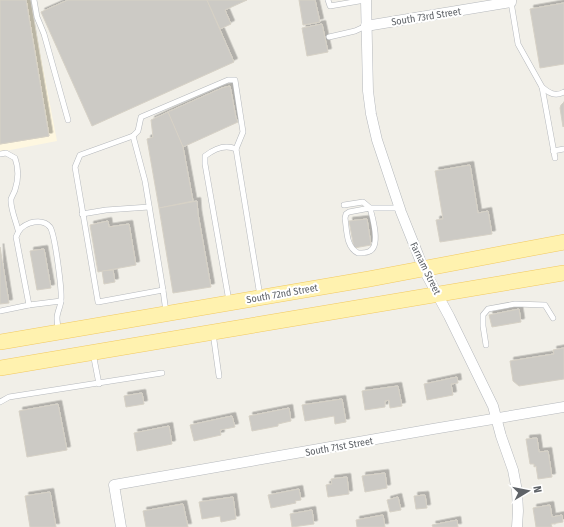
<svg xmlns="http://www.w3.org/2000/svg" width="564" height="527" font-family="'Fira Sans Condensed',sans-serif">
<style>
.commercial{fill:#fef7e0}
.building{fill:#cccac5;stroke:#d6d1c6;filter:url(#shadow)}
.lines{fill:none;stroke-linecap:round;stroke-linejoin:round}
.service-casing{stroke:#b5b8bc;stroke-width:6}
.minor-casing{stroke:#b5b8bc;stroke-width:11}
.primary-casing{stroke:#f2c960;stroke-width:16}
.service{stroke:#fff;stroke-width:5}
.minor{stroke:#fff;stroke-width:10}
.primary{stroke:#fff2af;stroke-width:15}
.labels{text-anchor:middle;stroke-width:4;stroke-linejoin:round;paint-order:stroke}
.street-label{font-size:10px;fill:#5f6368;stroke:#fff}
</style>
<defs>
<filter id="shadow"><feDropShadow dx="3.5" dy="-3.5" stdDeviation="0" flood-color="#0004"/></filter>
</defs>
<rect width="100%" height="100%" fill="#f1efe8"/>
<polygon class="commercial" points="0,0 30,0 57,141 0,152"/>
<g class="building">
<polygon points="0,0 26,0 49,136 0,144"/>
<polygon points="0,0 26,0 49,136 0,144"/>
<polygon points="68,0 207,0 234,62 92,126 41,12"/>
<polygon points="207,0 247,0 225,10 231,24 220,29"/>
<polygon points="299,0 315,0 320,22 303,25"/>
<polygon points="564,3 564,64 540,68 530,9"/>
<polygon points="322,24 328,52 307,56 302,28"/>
<polygon points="230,86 236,118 238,122 183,147 168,112 222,88"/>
<polygon points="564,102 564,126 563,127 560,108 561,105"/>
<polygon points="168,112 183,147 193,201 159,208 147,139 153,137 151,120"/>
<polygon points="470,165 478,213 488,211 492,234 440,242 436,220 443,219 435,171"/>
<polygon points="197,201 198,214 211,287 173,293 159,208"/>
<polygon points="367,219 371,245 354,248 349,221"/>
<polygon points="108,221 109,227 129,224 136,265 98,272 90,225"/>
<polygon points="0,247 9,303 0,304"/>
<polygon points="44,249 51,288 37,290 30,251"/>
<polygon points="113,270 115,282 104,284 102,271"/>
<polygon points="519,309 521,322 492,327 489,315"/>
<polygon points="564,348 564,379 519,386 513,381 510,361 554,354 553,350"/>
<polygon points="457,377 458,383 451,384 453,395 427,400 424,384"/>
<polygon points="398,386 402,406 390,408 389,400 385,401 385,407 365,410 362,391"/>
<polygon points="142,393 144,404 126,407 124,396"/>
<polygon points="342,399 346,422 335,424 334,416 305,421 302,405"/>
<polygon points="58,404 67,450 27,457 19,411"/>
<polygon points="289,408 291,421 278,424 278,426 252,431 249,416"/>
<polygon points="232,416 235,427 220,430 221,435 194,441 190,425"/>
<polygon points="169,426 172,444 137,451 134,433"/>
<polygon points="537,438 539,452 548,451 552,477 538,479 536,466 534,467 534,464 530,464 526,439"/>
<polygon points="385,473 387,488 365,492 362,476"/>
<polygon points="347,477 349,494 328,497 326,485 332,484 331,479"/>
<polygon points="299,489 301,500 295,501 296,503 271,508 268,495"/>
<polygon points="50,492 56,527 30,527 25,496"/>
<polygon points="425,495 427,508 416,509 414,496"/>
<polygon points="233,497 236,519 221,522 220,516 202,519 199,502"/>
<polygon points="398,497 401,510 390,512 387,500"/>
<polygon points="183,504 188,527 146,527 143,511"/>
<polygon points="550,505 552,517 562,515 563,522 551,524 552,527 536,527 533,508"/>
<polygon points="312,510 314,524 292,527 290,514"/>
<polygon points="383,515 385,527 357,527 356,520"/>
<polygon points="457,520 458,527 433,527 432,525"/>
</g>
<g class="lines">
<g class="service-casing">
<g id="service">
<polyline points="34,0 37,17 44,34 68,120"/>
<polyline points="328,0 330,6 365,0"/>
<polyline points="511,2 518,44 542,87 555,158"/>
<polyline points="329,37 355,31 366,26"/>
<path d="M542 87C549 93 555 97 564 92"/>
<polyline points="133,136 145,181 163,290"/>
<polyline points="553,151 564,149"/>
<path d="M0 154 6 153 15 158C19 169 19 178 15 190 14 193 12 196 11 199 10 208 16 221 18 230"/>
<polyline points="344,205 363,202 370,208 400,208"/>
<path d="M370 208C372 216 381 245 370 251 367 253 361 253 358 253 346 247 347 231 345 218L346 214 349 212Z"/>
<polyline points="82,214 106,210 149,207"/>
<path d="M229 301 205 164V156C214 149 225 144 236 149L260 296"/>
<polyline points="29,305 61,301"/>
<path d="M0 311 29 305 16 237C19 229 22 226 30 223 37 221 45 221 50 227 55 234 62 290 61 300 61 306 57 312 57 318 57 322 58 326 58 330"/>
<polyline points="166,312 163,290 98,302 75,167 80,155 133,136 138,131 141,117 228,80 235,80 243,132 236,149"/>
<polyline points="213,333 219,376"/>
<polyline points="486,345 483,326 483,315 488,309 515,304 545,305 553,318"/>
<polyline points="93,353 99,384"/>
<polyline points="0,402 9,397 162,373"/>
</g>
</g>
<g class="minor-casing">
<g id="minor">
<polyline points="366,0 368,91 371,114 377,140 401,212 417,252 423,268 449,316 493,406 501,436 513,470 517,491 518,511 517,527"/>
<polyline points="366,26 511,2 511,0"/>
<polyline points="121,527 114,485 433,429 564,407"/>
</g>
</g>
<g class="primary-casing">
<g id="primary">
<polyline points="0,342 369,279 564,242"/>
<polyline points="0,368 564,273"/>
</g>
</g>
<use href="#service" class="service"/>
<use href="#minor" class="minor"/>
<use href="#primary" class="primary"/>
</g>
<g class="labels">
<g class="street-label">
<text transform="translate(426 16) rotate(-9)" y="4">South 73rd Street</text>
<text transform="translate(426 268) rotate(64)" y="4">Farnam Street</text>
<text transform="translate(282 293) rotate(-10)" y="4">South 72nd Street</text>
<text transform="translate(339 446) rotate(-10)" y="4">South 71st Street</text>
</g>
</g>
<g transform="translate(528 491) rotate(80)" stroke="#ffffff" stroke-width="3" paint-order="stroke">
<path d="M0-3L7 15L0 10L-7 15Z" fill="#5f6368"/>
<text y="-6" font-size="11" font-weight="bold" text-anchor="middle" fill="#5f6368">N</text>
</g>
</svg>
